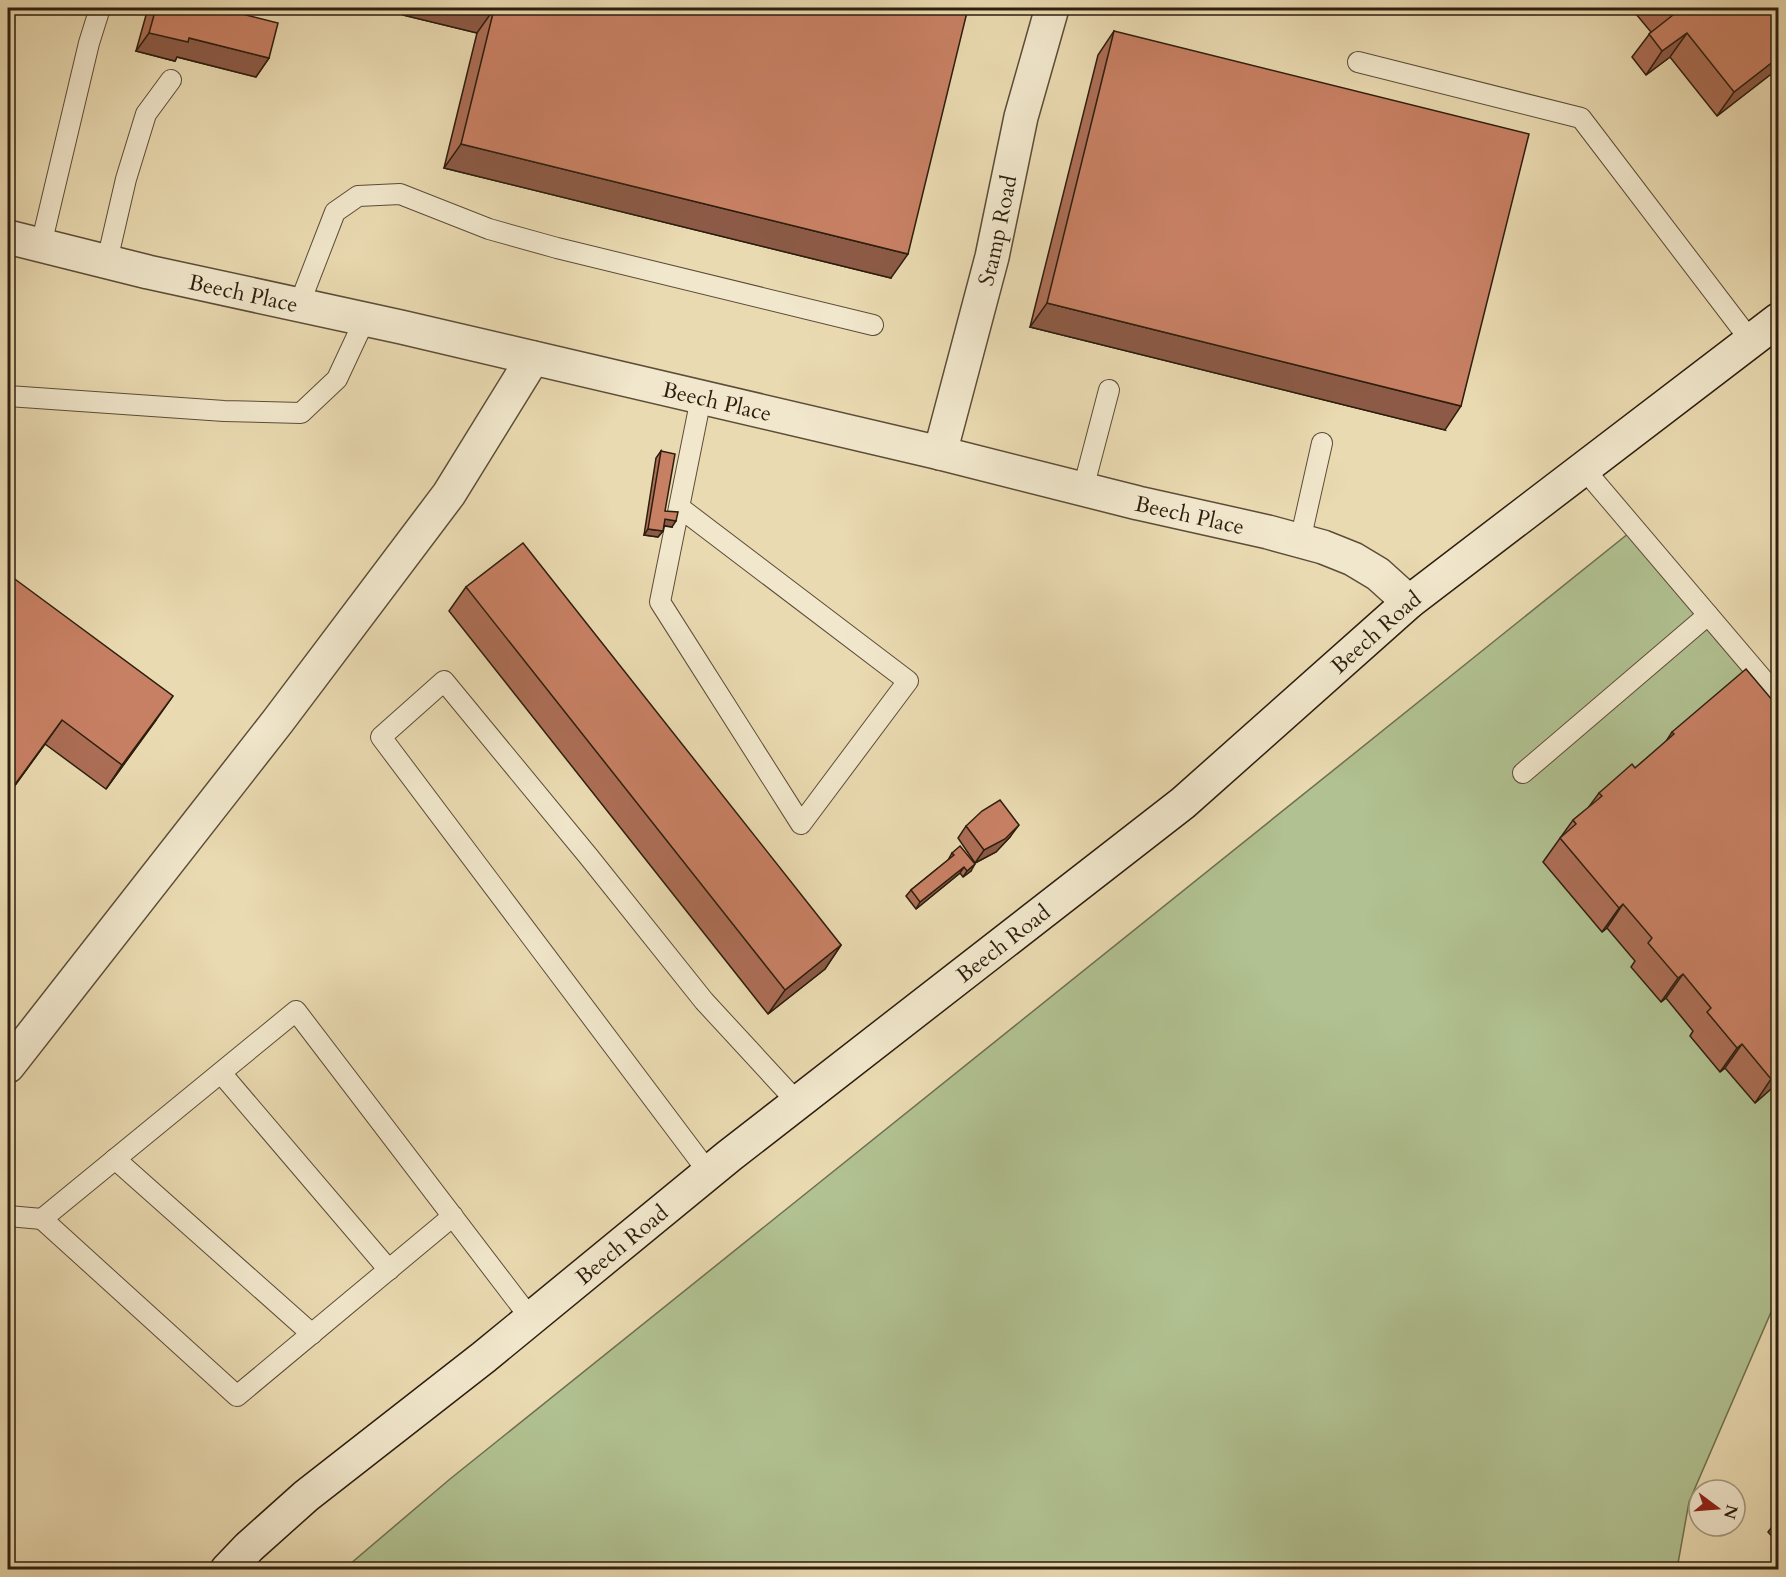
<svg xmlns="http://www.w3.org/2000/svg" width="1786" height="1577" font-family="Cardo,serif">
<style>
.green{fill:#b1c191;stroke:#6f7050;stroke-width:1.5}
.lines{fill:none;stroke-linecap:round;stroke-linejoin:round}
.lane-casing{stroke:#5c4d37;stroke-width:22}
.street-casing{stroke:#5c4d37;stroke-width:36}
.secondary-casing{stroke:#2d1e0e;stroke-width:36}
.lane{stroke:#f1e7cc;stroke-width:20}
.street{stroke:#f1e7cc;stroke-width:33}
.secondary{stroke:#f1e7cc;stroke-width:33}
.wall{fill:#ac6e56;stroke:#2d1e0e;stroke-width:1.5}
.shaded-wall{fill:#8c5a46;stroke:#2d1e0e;stroke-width:1.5}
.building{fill:#c88064;stroke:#2d1e0e;stroke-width:1.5}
.labels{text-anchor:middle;stroke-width:5;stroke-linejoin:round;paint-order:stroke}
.street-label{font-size:22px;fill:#2d1e0e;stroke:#f1e7cc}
</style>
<rect width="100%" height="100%" fill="#eadab1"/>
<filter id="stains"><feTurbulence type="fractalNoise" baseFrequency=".00333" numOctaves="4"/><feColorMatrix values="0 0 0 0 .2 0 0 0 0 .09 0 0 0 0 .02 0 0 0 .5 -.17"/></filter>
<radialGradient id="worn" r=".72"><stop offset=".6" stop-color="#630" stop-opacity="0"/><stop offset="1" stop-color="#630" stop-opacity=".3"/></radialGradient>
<polygon class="green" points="1634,529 1778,695 1778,1296 1689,1502 1677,1569 343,1570 450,1479"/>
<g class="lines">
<g class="lane-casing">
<g id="lane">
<polyline points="1358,62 1581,118 1751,341"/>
<polyline points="41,245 89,43 100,8"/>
<polyline points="107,261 126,179 146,114 171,80"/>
<polyline points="299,305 335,212 358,196 400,194 489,229 557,248 873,325"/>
<polyline points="8,396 224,411 301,413 337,379 365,319"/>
<polyline points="1584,469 1778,697"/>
<polyline points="1083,489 1109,390"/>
<polyline points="679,507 908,681 801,824 660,602 701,398"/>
<polyline points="1300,541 1322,443"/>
<polyline points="1523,773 1708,615"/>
<polyline points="221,1073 389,1270"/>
<polyline points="115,1159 312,1334"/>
<polyline points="709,1173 381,737 444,681 589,857 704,1001 798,1103"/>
<polyline points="8,1216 42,1219"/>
<polyline points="453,1216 237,1396 42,1219 296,1011 531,1319"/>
</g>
</g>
<g class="street-casing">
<g id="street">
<path id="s1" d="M8 237 148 272 401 327 940 453 1138 503 1268 532 1323 547 1353 559 1378 574 1409 602"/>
<path id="s2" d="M940 453 992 257 1021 117 1052 8"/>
<polyline points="8,1066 278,721 449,494 533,358"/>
</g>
</g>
<g class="secondary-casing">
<g id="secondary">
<path id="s3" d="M227 1570 249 1547 306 1496 484 1357 729 1156 1183 803 1409 602 1778 320"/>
</g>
</g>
<use href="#lane" class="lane"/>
<use href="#street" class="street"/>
<use href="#secondary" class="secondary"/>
</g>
<g class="wall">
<polygon points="148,8 235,8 234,12 269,58 256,77 177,57 175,61 136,51"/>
<polygon points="404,8 968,8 891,278 444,168 477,33 403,15"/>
<polygon points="1631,8 1779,8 1779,68 1717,116 1670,57 1646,75 1632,57 1651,32"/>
<polygon points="1114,31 1445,430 1030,327 1098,55"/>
<polygon points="661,451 665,511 672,527 664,526 663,531 658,537 644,535 656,458"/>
<polygon points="8,574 156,720 106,789 45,744 8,795"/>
<polygon points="466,587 841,945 825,969 768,1014 449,611"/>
<polygon points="1779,708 1779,1082 1755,1103 1725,1068 1720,1072 1690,1036 1693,1031 1666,998 1661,1002 1631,967 1635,961 1607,928 1602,932 1543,862 1573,820 1588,808 1599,793 1635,768 1665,743 1672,732"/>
<polygon points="966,826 1010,837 996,852 975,863 958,838"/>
<polygon points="952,853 971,871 963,877 960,873 916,909 906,896 911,890 948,860"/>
<polygon points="1779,1518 1779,1544 1768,1532"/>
</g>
<g class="shaded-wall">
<polygon points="408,8 489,8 494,9 477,33 403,15"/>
<polygon points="149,33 189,38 269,58 256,77 177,57 175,61 136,51"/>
<polygon points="1687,33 1670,57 1646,75 1662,51"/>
<polygon points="1779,57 1779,68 1717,116 1734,92"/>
<polygon points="461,144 908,254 891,278 444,168"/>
<polygon points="1047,303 1461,406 1445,430 1030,327"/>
<polygon points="665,519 676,521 672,527 661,525"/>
<polygon points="648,529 663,531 658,537 644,535"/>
<polygon points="173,696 156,720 106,789 122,765"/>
<polygon points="62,720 45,744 8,795 8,794"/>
<polygon points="1019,825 1010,837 996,852 975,863 984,850"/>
<polygon points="975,864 971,871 963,877 967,871"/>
<polygon points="964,867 960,873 916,909 920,902"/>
<polygon points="1623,904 1607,928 1602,932 1619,908"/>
<polygon points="841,945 825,969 768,1014 785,990"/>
<polygon points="1683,974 1666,998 1661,1002 1678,978"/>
<polygon points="1742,1044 1725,1068 1720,1072 1737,1048"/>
<polygon points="1779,1073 1779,1082 1755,1103 1771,1079"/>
</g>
<g class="building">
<polygon points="156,8 235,8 234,12 278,23 269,58 189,38 188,42 149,33"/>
<polygon points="489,8 968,8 908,254 461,144 494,9"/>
<polygon points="1667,8 1779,8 1779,57 1734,92 1687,33 1662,51 1649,34 1673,15"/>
<polygon points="1114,31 1529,134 1461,406 1047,303"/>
<polygon points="661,451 675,454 665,511 678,512 676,521 665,519 663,531 648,529"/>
<polygon points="523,543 841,945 785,990 466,587"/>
<polygon points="8,574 173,696 122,765 62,720 8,794"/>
<polygon points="1746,669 1779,708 1779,1073 1771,1079 1742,1044 1737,1048 1707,1012 1711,1008 1683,974 1678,978 1648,943 1652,938 1623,904 1619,908 1560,838 1576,824 1573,820 1602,796 1599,793 1632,764 1635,768 1674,734 1672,732"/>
<polygon points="1000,800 1019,825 1005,839 984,850 966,826 982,811"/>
<polygon points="960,846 975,864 967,871 964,867 920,902 911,890 954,855 952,853"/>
</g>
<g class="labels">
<g class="street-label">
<text dy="8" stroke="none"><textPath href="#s2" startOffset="230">Stamp Road</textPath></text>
<text dy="8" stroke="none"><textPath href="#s1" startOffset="242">Beech Place</textPath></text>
<text dy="8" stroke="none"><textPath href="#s1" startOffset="728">Beech Place</textPath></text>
<text dy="8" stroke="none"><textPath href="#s1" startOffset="1214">Beech Place</textPath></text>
<text dy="8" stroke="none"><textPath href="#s3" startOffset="1484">Beech Road</textPath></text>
<text dy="8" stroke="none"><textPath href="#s3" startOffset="998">Beech Road</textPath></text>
<text dy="8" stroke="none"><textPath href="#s3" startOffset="512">Beech Road</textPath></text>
</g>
</g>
<rect width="1786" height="1577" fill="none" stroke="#eadab1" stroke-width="30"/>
<rect x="9" y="9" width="1768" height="1559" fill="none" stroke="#2d1e0e" stroke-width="3"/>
<rect x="15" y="15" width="1756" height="1547" fill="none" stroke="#2d1e0e" stroke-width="1.5"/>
<g transform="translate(1717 1508) rotate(106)"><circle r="28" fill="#f1e7cc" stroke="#a39780" stroke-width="1.5"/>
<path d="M0-4.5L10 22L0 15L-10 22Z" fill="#8f2418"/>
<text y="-9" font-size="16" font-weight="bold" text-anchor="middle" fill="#2d1e0e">N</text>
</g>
<rect width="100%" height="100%" filter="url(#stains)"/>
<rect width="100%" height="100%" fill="url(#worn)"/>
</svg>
